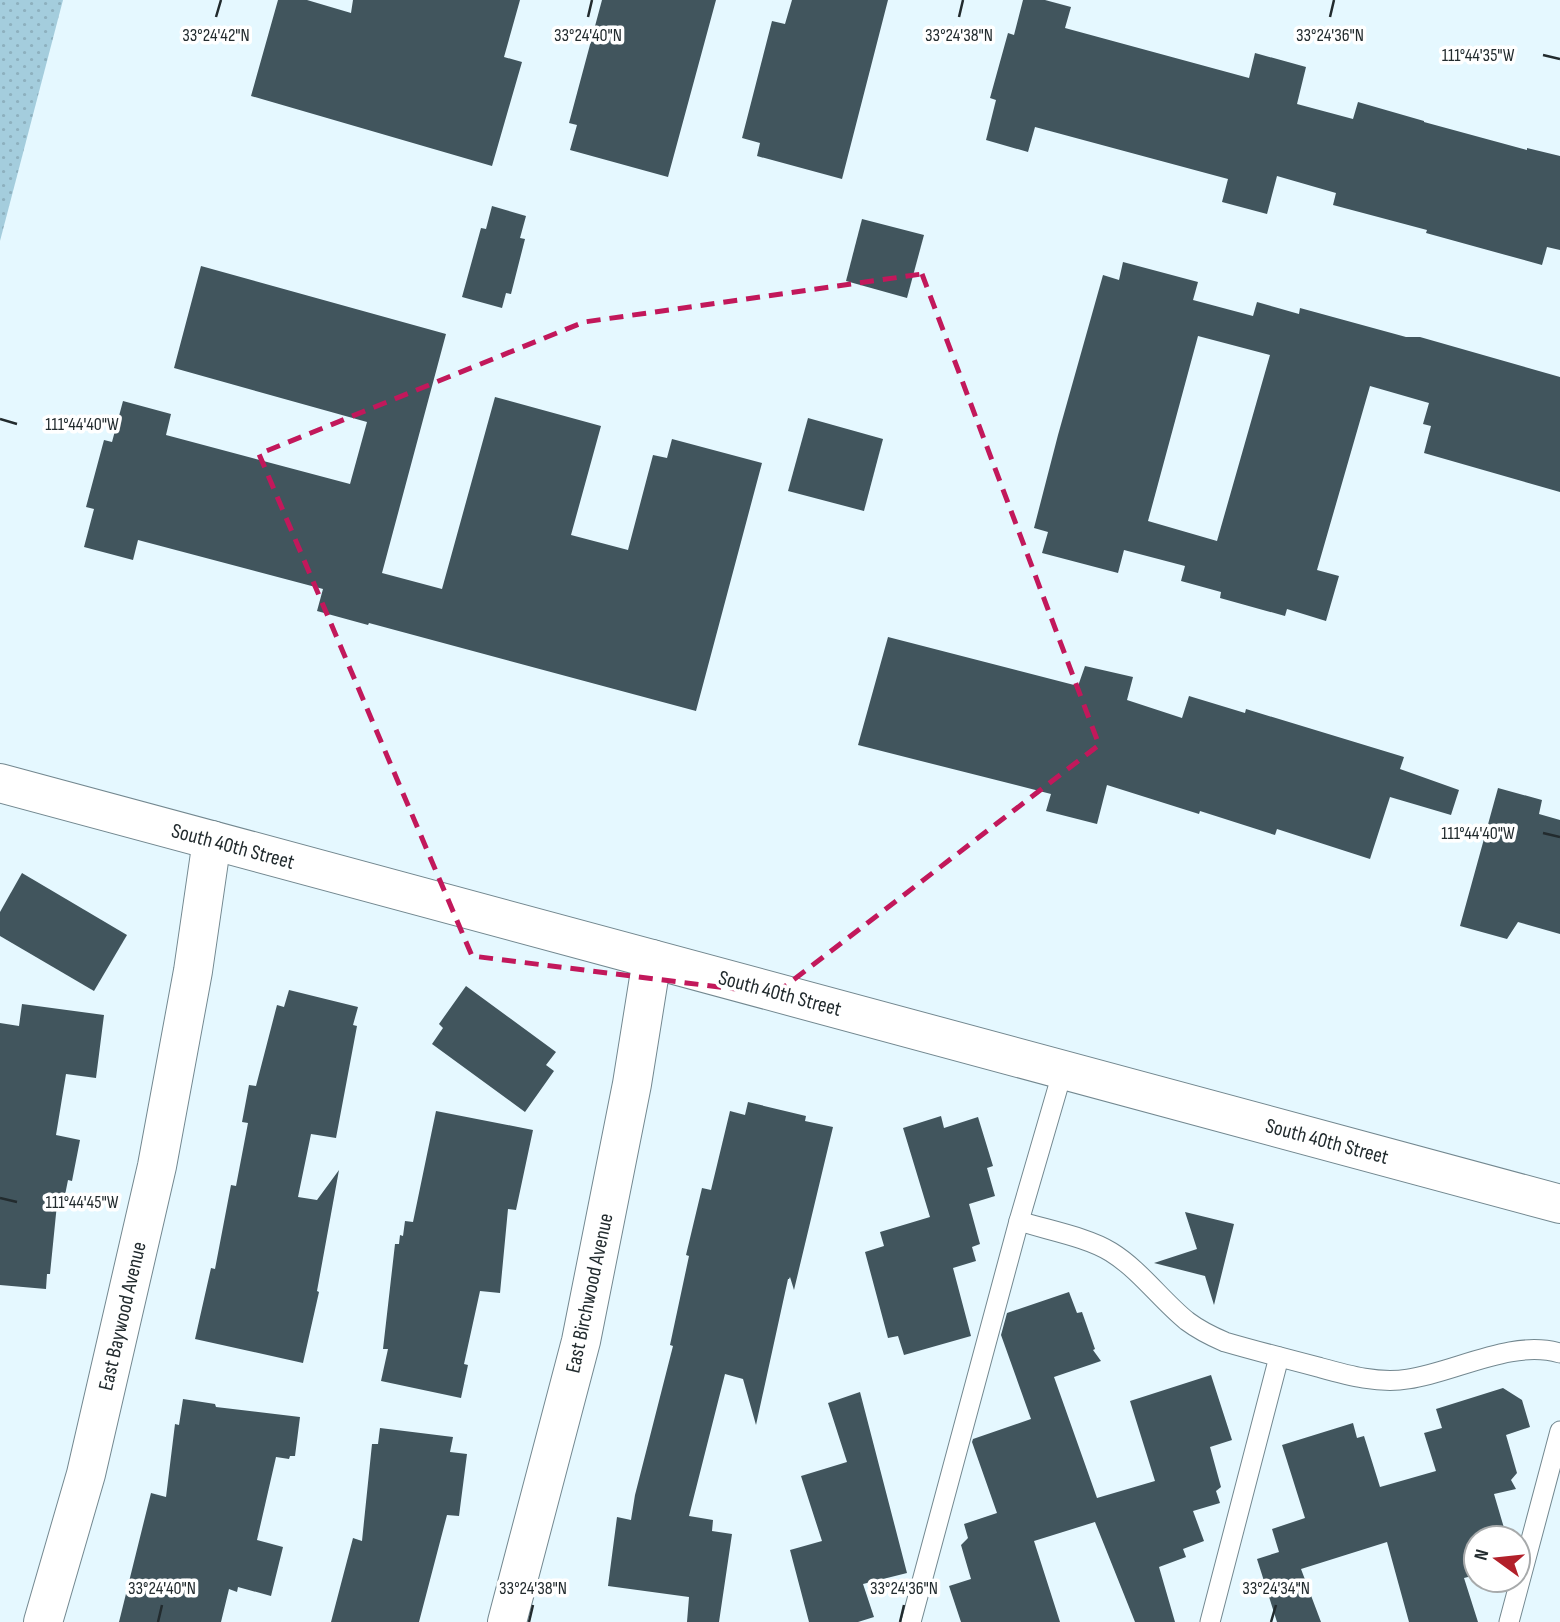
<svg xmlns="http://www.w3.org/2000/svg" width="1560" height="1622" font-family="'Sofia Sans Condensed',sans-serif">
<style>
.park{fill:url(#park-dots)}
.building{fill:#41555d;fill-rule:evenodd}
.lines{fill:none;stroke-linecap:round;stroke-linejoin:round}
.lane-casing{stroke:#738890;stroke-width:21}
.street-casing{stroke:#738890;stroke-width:40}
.lane{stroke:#fff;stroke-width:19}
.street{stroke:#fff;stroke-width:38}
.marked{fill:none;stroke:#c2185b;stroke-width:5;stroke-dasharray:14 9;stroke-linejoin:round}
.ticks{fill:none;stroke:#222b2e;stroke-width:2.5}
.labels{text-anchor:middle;stroke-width:7;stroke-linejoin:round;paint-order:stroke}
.street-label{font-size:21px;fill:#222b2e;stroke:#fff}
.ticks-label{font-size:18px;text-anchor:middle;fill:#222b2e;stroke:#fff;stroke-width:7;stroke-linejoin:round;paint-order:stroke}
</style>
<defs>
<pattern id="park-dots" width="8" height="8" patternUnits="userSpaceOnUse" patternTransform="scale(1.75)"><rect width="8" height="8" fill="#a4cddd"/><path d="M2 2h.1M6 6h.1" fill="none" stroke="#8db0be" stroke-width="1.8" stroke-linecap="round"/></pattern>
</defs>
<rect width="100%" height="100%" fill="#e5f8ff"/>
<polygon class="park" points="0,0 63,0 0,241"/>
<g class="building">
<polygon points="278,0 307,0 351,13 353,0 520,0 504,57 522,62 492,166 251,96"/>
<polygon points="602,0 716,0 668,177 570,150 577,125 569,123"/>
<polygon points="792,0 888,0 842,179 757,156 760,143 742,138 772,21 785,24"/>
<polygon points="1023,0 1045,0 1071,7 1065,28 1249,78 1255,53 1306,67 1297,104 1353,119 1358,102 1424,121 1424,122 1527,150 1527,148 1560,156 1560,250 1547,247 1542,265 1426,233 1427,230 1333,205 1336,193 1277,176 1267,214 1222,202 1228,179 1035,127 1028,152 986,140 996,100 990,98 1008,33 1014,35"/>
<polygon points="492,206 526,216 520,238 525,239 511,294 506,293 502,308 462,297 481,228 486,229"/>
<polygon points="862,219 924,235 907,298 846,281"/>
<path d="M1123 262 1198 282 1193 300 1253 316 1257 302 1299 314 1300 308 1406 337H1420L1560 377V492L1424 453 1431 426 1423 424 1429 403 1370 386 1317 570 1339 576 1326 621 1287 609 1285 616 1220 598 1221 592 1181 581 1185 566 1124 550 1118 573 1042 553 1048 532 1034 528 1058 435 1103 275 1119 280ZM1198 336 1270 355 1217 541 1148 521Z"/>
<polygon points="201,266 446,334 382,573 442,589 495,397 601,426 571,535 628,550 653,455 667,458 672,439 762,463 696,711 369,623 368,625 317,611 323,589 138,540 133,560 84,547 94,509 86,507 104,440 112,442 123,401 171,414 166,435 350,484 367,422 174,368"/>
<polygon points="808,418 883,439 864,511 788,491"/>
<polygon points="888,637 1078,686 1085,666 1133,677 1127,700 1182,718 1189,696 1245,713 1246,709 1404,757 1400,769 1459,790 1451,815 1390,797 1370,859 1277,829 1275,835 1200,811 1199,814 1107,785 1097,824 1046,811 1051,794 858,745"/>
<polygon points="1498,788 1542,800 1539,814 1560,820 1560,934 1518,922 1507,939 1460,926"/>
<polygon points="22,873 127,935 94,991 0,936 0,912"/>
<polygon points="466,986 556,1052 546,1065 554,1071 525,1112 432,1044 443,1028 439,1024"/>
<polygon points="289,990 358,1007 353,1025 357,1026 336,1138 311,1134 298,1197 317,1200 339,1170 317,1291 319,1292 303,1363 195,1339 211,1268 215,1269 231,1185 236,1186 248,1123 242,1122 249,1085 256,1086 277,1005 284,1007"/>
<polygon points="22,1004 104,1015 96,1078 66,1074 56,1135 80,1140 72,1181 68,1180 65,1195 58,1194 50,1274 47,1274 46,1289 0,1285 0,1023 19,1026"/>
<polygon points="748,1102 806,1116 805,1121 833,1127 794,1290 790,1277 789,1279 788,1279 756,1425 743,1379 725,1374 689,1516 713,1520 712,1531 732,1534 719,1622 687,1622 689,1597 608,1586 617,1517 631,1520 635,1495 673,1346 670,1345 689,1256 686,1255 702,1188 711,1190 730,1111 745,1115"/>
<polygon points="436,1111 533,1130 516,1210 508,1209 500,1293 480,1291 464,1364 468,1365 461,1398 381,1381 388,1349 383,1349 395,1244 399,1244 400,1235 403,1236 405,1221 413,1222"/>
<polygon points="941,1116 944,1128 978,1117 993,1166 987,1168 995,1196 969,1204 980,1244 972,1247 976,1261 953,1268 971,1336 904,1355 898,1336 888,1338 865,1252 884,1246 880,1232 930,1217 903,1128"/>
<polygon points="1185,1212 1234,1224 1214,1305 1205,1276 1154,1263 1197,1249"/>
<polygon points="1069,1292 1077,1313 1082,1312 1095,1349 1093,1350 1101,1361 1054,1377 1097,1498 1155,1481 1130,1401 1211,1375 1232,1440 1210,1447 1221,1487 1216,1491 1220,1503 1193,1511 1204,1541 1183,1549 1186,1557 1159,1567 1175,1622 1135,1622 1095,1522 1034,1541 1060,1622 961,1622 949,1586 971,1579 961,1545 968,1538 964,1524 997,1513 972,1442 973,1439 1031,1419 1001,1335 1007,1313"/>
<polygon points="1503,1388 1522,1400 1530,1427 1506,1435 1517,1473 1511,1480 1516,1489 1494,1494 1507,1538 1476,1538 1476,1575 1464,1578 1478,1622 1409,1622 1387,1542 1301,1569 1321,1622 1277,1622 1257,1559 1279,1552 1272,1529 1305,1518 1282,1445 1353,1423 1357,1438 1364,1436 1380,1487 1436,1471 1424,1433 1442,1428 1436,1409"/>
<polygon points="860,1392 907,1573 863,1584 874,1617 858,1622 809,1622 790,1550 822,1541 801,1476 847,1462 828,1403"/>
<polygon points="183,1399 215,1404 216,1407 300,1417 295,1456 290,1456 289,1459 276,1457 257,1540 283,1547 271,1596 238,1587 237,1592 229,1589 221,1622 119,1622 151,1493 166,1497 175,1424 179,1425"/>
<polygon points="380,1428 453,1437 450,1452 467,1454 459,1516 447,1515 419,1622 331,1622 353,1538 362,1541 372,1444 378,1444"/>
</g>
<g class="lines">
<g class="lane-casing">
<g id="lane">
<path d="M1019 1221C1047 1230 1087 1237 1111 1252 1140 1270 1161 1300 1187 1321 1199 1330 1211 1336 1225 1342 1256 1351 1287 1359 1318 1367 1347 1375 1378 1384 1408 1379 1456 1372 1511 1339 1560 1353"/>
<polyline points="911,1622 1019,1221 1063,1070"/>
<polyline points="1210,1622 1279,1357"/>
<polyline points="1509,1622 1560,1431"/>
</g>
</g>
<g class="street-casing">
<g id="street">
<polyline points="0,783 1560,1204"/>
<polyline points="43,1622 86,1474 157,1166 193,971 212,840"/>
<polyline points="507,1622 581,1341 632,1084 652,959"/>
</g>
</g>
<use href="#lane" class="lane"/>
<use href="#street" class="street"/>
</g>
<path class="marked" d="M922 274 1099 745 775 994 472 956 259 454 584 322Z"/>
<path class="ticks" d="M216 17 221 0M588 17 592 0M959 17 963 0M1330 17 1334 0M1543 55 1560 59M0 419 17 424M1543 833 1560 837M0 1198 17 1202M158 1622 162 1605M529 1622 533 1605M900 1622 904 1605M1271 1622 1276 1605"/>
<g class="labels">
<g class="street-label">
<text transform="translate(233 846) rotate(15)" y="7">South 40th Street</text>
<text transform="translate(780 993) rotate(15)" y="7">South 40th Street</text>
<text transform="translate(1327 1141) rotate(15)" y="7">South 40th Street</text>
<text transform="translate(589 1293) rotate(-78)" y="7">East Birchwood Avenue</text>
<text transform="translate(122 1316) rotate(-77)" y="7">East Baywood Avenue</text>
</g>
</g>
<g class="ticks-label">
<text x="216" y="41">33°24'42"N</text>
<text x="588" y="41">33°24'40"N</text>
<text x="959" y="41">33°24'38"N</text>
<text x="1330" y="41">33°24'36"N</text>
<text x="1478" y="61">111°44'35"W</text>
<text x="82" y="430">111°44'40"W</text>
<text x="1478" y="839">111°44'40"W</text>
<text x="82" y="1208">111°44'45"W</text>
<text x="162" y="1594">33°24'40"N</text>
<text x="533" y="1594">33°24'38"N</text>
<text x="904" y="1594">33°24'36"N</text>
<text x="1276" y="1594">33°24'34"N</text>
</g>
<g transform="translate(1497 1559) rotate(285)"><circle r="33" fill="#ffffff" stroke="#a7aaab" stroke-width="2"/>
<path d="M0-5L12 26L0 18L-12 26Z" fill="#b2202a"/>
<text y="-10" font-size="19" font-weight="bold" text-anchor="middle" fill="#222b2e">N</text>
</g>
</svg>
